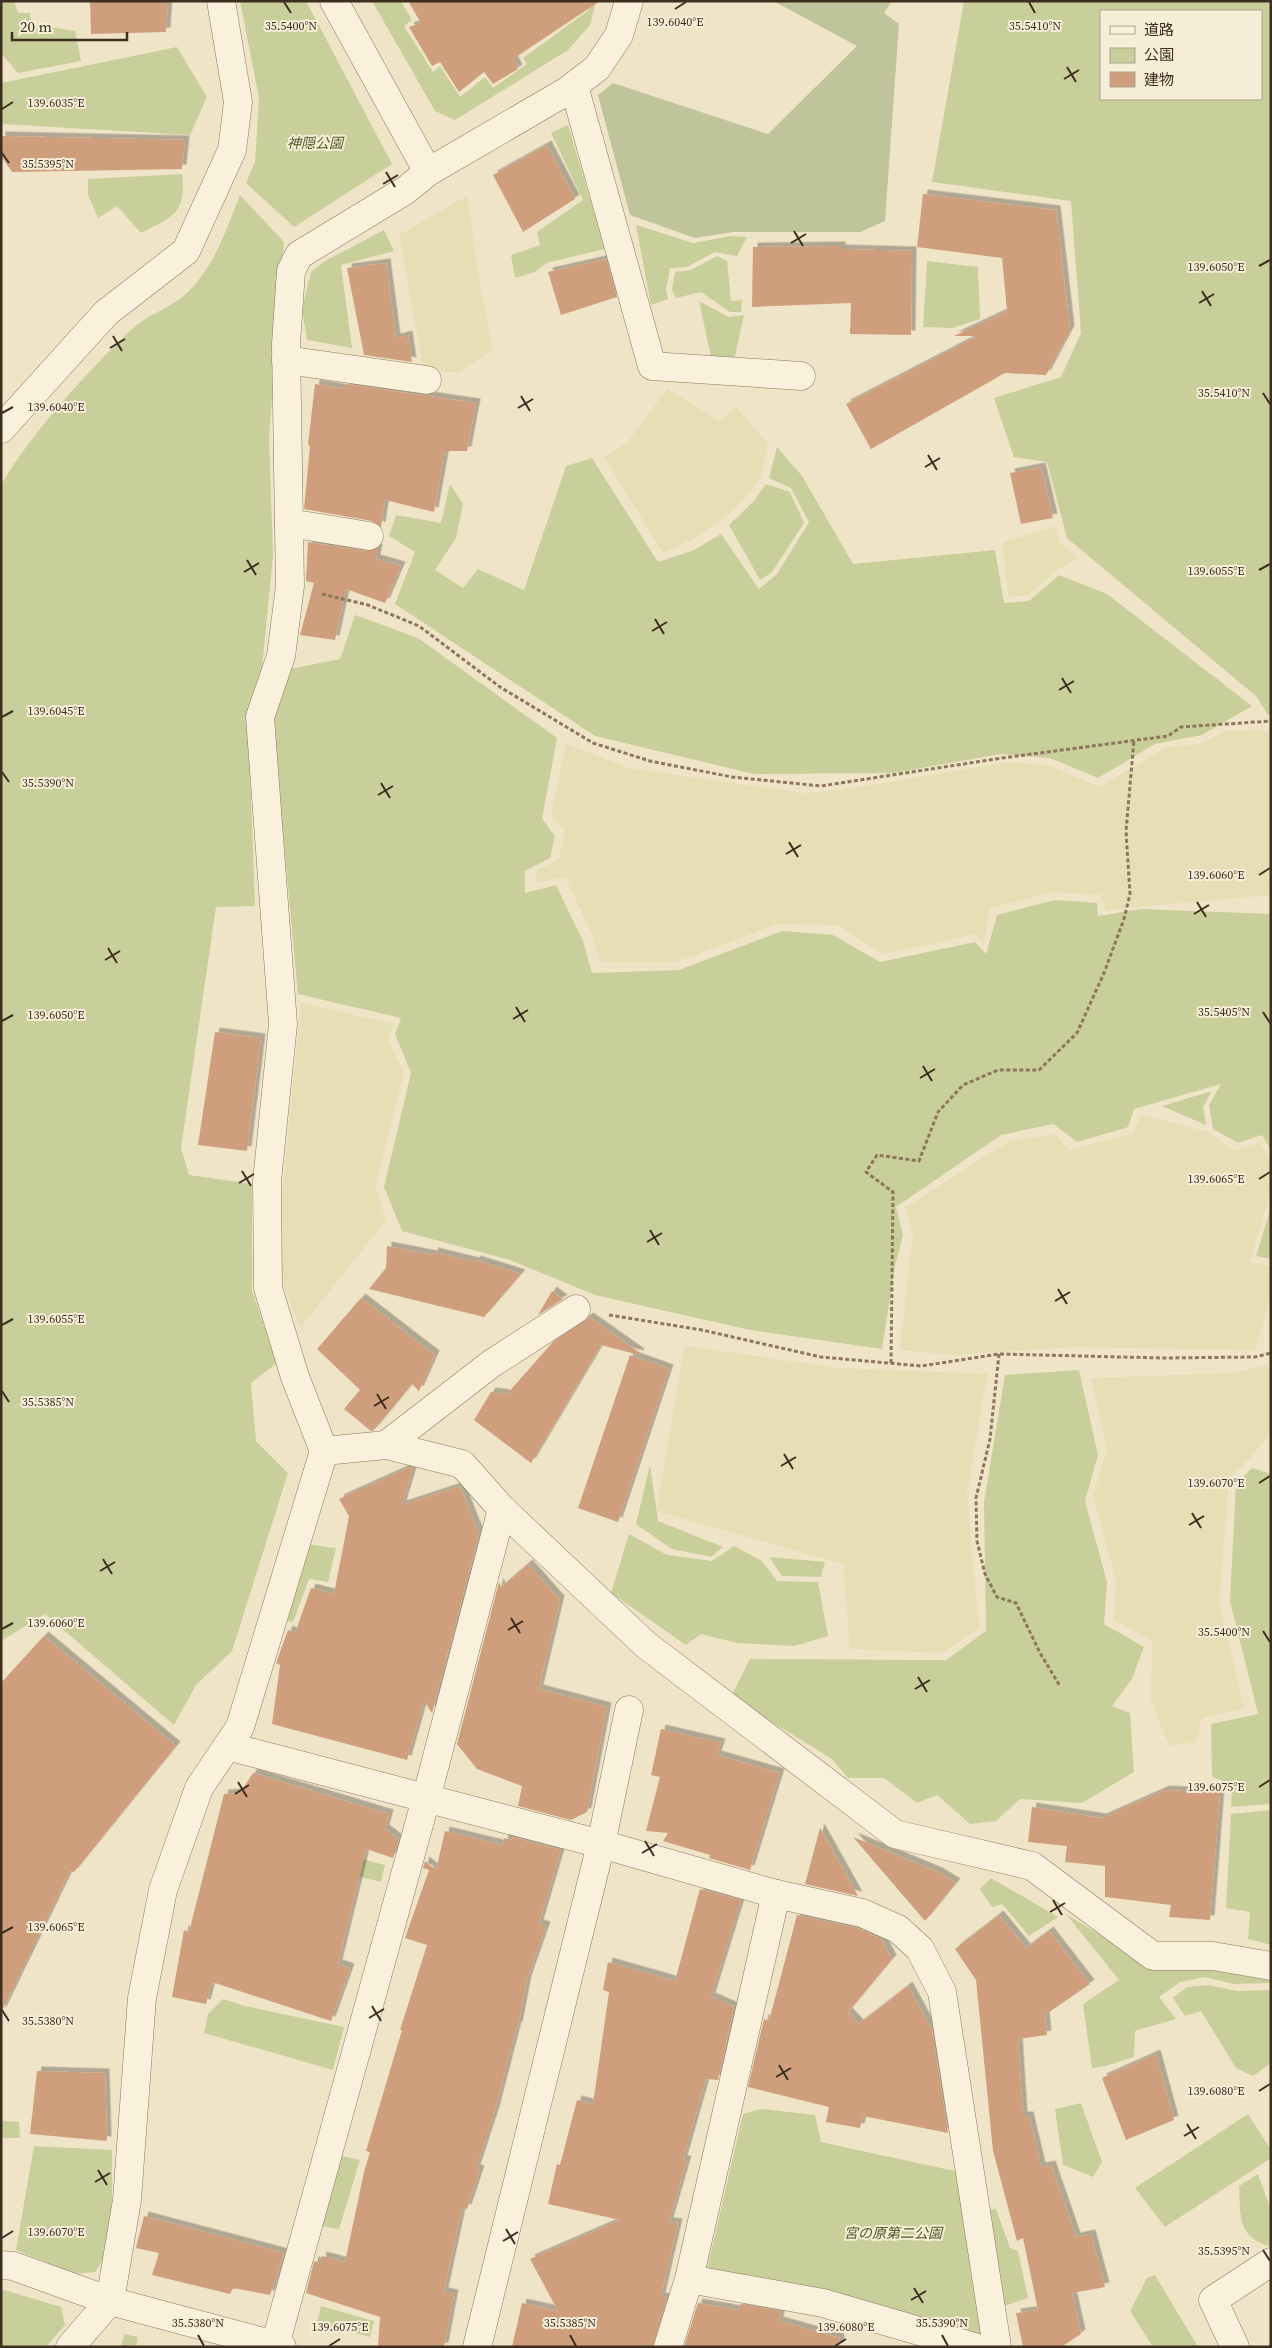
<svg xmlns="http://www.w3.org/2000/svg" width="1272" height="2348" font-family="'Source Serif 4','Noto Sans JP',serif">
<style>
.farmland{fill:#e6deb5}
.green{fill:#c9cf9b;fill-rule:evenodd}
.cemetery{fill:#bfc49a}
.building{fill:#cf9f7d;filter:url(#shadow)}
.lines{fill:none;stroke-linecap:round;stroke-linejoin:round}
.minor-casing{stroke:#8d765c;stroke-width:29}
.path{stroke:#8d765c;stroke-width:3;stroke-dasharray:4 2.5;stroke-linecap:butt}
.minor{stroke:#faf1dc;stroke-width:28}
.ticks{fill:none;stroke:#3d2e20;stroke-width:2}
.labels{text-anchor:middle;stroke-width:4;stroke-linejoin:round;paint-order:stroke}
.park-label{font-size:14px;font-style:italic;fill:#4d5a26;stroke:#f7eed8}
.ticks-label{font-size:12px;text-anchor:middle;fill:#3d2e20;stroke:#f7eed8;stroke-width:4;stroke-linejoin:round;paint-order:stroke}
</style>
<defs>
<filter id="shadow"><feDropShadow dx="4.5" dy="-4.5" stdDeviation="0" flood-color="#0004"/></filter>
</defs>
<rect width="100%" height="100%" fill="#f0e4c8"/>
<g class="farmland">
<polygon points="467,196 479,280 493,349 459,372 424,372 399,235"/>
<polygon points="667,389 719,421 736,407 768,444 760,479 737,507 699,536 663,553 604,457 627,443"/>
<polygon points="1056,526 1059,542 1079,558 1057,570 1028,595 1009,597 1002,543"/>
<polygon points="1260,730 1271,732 1271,895 1106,910 1101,895 1053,892 990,908 983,944 976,934 883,954 837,925 777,924 677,962 600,962 592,934 565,877 534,883 537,870 559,859 565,830 551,816 566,744 629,768 804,793 848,789 1009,762 1049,766 1100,787 1165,748 1203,743 1226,731"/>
<polygon points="301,1003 394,1024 388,1040 404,1073 375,1186 386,1220 300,1328 281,1278 280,1216"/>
<polygon points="1142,1115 1208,1132 1234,1151 1260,1142 1271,1164 1271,1189 1250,1262 1271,1267 1271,1295 1255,1350 1074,1347 955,1355 900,1350 913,1234 905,1208 1009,1141 1055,1134 1069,1150 1132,1134"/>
<polygon points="685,1346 839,1368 987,1374 967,1494 979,1628 942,1653 850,1649 843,1564 656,1511"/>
<polygon points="1271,1364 1271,1431 1252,1456 1229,1479 1219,1602 1244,1709 1202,1718 1196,1742 1169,1746 1151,1700 1152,1641 1114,1620 1116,1580 1093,1496 1107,1449 1091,1378 1234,1373"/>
</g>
<g class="green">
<polygon points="1,1 14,1 18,13 30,13 31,24 75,31 81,61 18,73 1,53"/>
<polygon points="240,1 306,1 392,164 294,227 246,183 255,162 259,98"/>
<polygon points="372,1 401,1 412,20 404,26 433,72 440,66 460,97 485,77 493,88 527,64 523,58 589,10 584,1 596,1 590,25 568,50 455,120 435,111"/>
<path d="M964 1H1271V714L1268 715 1257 697 1067 538 1047 462 1014 457 994 398 1061 377 1081 333 1071 201 932 182ZM1101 11H1261V99H1101Z"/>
<polygon points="177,47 207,97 190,135 1,124 1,83"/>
<polygon points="568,125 605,249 546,263 535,272 515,278 511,255 540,245 537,232 583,200 551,133"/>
<path d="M182 174C187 214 172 217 141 233L117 206 98 218 88 195V179Z"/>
<path d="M240 195 284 242 269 437 273 555 262 668 248 713 255 906 216 907 181 1148 189 1175 252 1184V1291L277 1363 251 1383 256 1441 288 1473 232 1651 196 1685 174 1725 45 1614 1 1641V485C32 432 87 372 131 330 147 314 172 308 188 292 214 266 227 229 240 195Z"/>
<polygon points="636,225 693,243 731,236 747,237 737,256 715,252 687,267 670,268 666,290 668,299 651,305"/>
<polygon points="384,230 394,251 341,265 352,348 307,340 302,309 311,272 325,261"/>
<polygon points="717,256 727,261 731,301 742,300 741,312 730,312 701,292 676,298 672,290 675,272 691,270"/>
<polygon points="927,261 978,267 980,319 952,328 923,327"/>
<polygon points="699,301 729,317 744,315 734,361 711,357"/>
<polygon points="777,447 802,476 853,564 995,550 1004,603 1029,601 1059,575 1107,594 1252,706 1202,735 1155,744 1098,778 1050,758 1001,754 894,773 754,774 595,736 395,604 415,552 389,536 396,515 441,523 450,484 463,504 456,538 435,570 463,588 478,569 524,590 566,466 592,458 658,562 692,551 721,534 759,589 777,574 809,522 791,488 769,478"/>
<polygon points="766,484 790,492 804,523 772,572 760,580 729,525 753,502"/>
<polygon points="355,615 418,638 557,738 542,819 555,836 550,858 525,871 525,893 556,885 583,941 592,973 679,970 782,931 833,935 880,962 975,942 986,954 997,915 1055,900 1097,903 1098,916 1141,909 1271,914 1271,1150 1262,1135 1238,1143 1213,1129 1209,1105 1221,1084 1134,1109 1128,1127 1077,1142 1053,1124 1001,1135 896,1207 903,1235 895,1266 882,1349 750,1330 595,1295 510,1260 402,1231 384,1187 411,1073 395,1034 401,1018 298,994 272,715 290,669 340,659"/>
<polygon points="1212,1091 1203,1107 1206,1125 1162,1106"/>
<polygon points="1270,1211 1271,1211 1271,1259 1256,1256"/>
<polygon points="1079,1370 1098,1455 1085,1501 1107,1582 1104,1624 1144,1647 1132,1679 1112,1706 1130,1713 1134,1772 1082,1803 1020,1799 996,1821 970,1824 937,1795 917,1803 884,1778 848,1778 832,1759 731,1697 750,1659 946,1660 986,1631 984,1502 1005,1375"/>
<polygon points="650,1465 658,1521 723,1547 711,1557 672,1549 636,1524"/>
<polygon points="1252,1468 1271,1474 1271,1804 1231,1807 1232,1784 1212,1777 1211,1724 1258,1714 1230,1601 1236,1484"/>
<polygon points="629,1534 667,1555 712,1561 734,1546 762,1561 777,1581 818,1582 828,1636 795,1646 737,1643 701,1634 686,1645 611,1593"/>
<polygon points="306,1544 336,1548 328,1582 309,1579 293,1622 285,1620"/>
<polygon points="769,1557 825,1562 821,1577 782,1576"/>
<polygon points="1271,1810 1271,1945 1248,1939 1250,1912 1226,1908 1231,1814"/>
<polygon points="312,1846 385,1865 381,1882 306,1863"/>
<polygon points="991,1878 1058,1917 1029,1936 1002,1904 992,1907 980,1889"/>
<polygon points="1066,1914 1151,1967 1214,1964 1271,1974 1271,1983 1234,1984 1205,1977 1180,1982 1159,1997 1176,2019 1135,2031 1134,2057 1106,2066 1092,2068 1083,2004 1119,1980"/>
<polygon points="1208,1985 1237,1991 1271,1990 1271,2063 1253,2076 1236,2068 1201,2011 1185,2016 1173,1998 1187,1987"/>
<polygon points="223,1999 245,2006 344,2027 333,2070 204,2033 208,2014"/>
<polygon points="1081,2103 1102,2162 1093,2177 1063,2165 1055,2109"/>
<polygon points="761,2109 815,2115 821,2142 959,2172 982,2338 707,2269 743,2114"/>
<polygon points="1248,2114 1271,2150 1271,2158 1165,2227 1135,2188"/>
<polygon points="1,2121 19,2122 20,2138 1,2138"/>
<polygon points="34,2146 112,2150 112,2201 105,2257 95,2272 75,2274 16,2250"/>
<polygon points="341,2156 360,2160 339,2229 321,2226"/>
<path d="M1258 2174 1271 2210V2247C1236 2236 1241 2217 1239 2186Z"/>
<polygon points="996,2209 1010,2248 1018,2251 1028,2298 1004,2306 988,2210"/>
<polygon points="1155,2275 1198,2347 1153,2347 1130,2311 1147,2278"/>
<polygon points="1,2289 61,2307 65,2325 46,2347 1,2347"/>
<polygon points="321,2306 374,2321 370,2337 317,2323"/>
<polygon points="124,2334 138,2337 136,2347 121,2347"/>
</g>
<polygon class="cemetery" points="778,1 892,1 884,13 899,24 885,221 860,232 733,232 695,238 630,215 598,95 613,83 768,134 857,46 777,3"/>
<g class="building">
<polygon points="90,1 168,1 166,32 91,34"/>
<polygon points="408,1 600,1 513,59 518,69 493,84 484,72 459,92 440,62 432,66 409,27 421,23"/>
<polygon points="1,136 185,140 182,169 12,172 1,156"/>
<polygon points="547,145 575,199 523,232 493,175"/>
<polygon points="923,194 1056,210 1070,330 1046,375 1005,373 871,449 846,404 978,336 954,336 1007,311 1002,258 917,247"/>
<polygon points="841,246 841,249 912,251 911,335 850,334 851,303 752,307 753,247"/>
<polygon points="606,259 617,297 561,315 548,272"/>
<polygon points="386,263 396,338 408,335 412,362 364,355 347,268"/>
<polygon points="315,384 345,389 346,384 476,403 467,451 445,451 434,512 385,500 381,527 372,521 304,509 310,446 308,445"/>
<polygon points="1041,467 1053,518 1021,524 1010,473"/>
<polygon points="308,542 366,551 378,548 376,559 401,566 385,603 346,589 335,640 300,635 314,583 306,581"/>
<polygon points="215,1032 261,1038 247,1151 198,1145"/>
<polygon points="387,1246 433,1255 434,1252 475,1262 476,1260 521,1274 484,1317 369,1289 386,1268"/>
<polygon points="552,1291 563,1299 538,1315"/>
<polygon points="361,1298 435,1355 419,1391 412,1384 374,1430 371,1431 344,1409 360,1390 317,1349"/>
<polygon points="589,1317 640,1353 639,1355 601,1345 531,1463 474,1420 491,1392 507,1394 553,1342"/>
<polygon points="630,1355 669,1369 618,1522 578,1508"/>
<polygon points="410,1467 413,1468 402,1505 460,1486 479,1534 432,1713 424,1701 407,1760 272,1724 280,1665 276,1663 288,1630 295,1633 311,1588 334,1594 349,1516 339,1499"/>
<polygon points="528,1564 560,1600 539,1689 607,1707 587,1812 571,1820 518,1806 522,1786 477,1769 457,1744 499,1582 501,1587"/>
<polygon points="44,1636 176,1746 74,1872 70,1871 1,2013 1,1683"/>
<polygon points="661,1729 721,1743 717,1755 780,1773 750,1870 709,1858 710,1855 663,1841 668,1833 646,1831 660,1777 651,1775"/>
<polygon points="253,1773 389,1814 385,1829 399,1840 393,1858 366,1849 338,1964 350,1968 331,2021 212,1982 206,2004 172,1997 184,1930 189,1932 224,1794 240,1793"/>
<polygon points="1165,1790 1220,1793 1210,1920 1169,1917 1171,1905 1105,1897 1105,1866 1065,1862 1067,1846 1028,1842 1032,1807 1102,1818"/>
<polygon points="820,1828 858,1896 805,1884"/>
<polygon points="445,1831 503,1845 504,1838 512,1840 513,1837 561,1850 539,1924 546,1926 527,1980 518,2027 517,2026 495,2111 476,2169 480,2170 467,2209 462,2208 444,2292 454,2294 444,2347 378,2347 380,2317 306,2293 314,2261 321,2263 322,2256 345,2262 364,2172 370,2152 366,2151 402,2030 400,2030 427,1945 405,1938 429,1870 423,1868 425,1861 436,1870"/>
<polygon points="853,1837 938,1872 956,1883 925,1921"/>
<polygon points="700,1889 741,1900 711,1997 734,2007 718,2080 706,2079 683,2160 687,2160 669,2222 678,2223 661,2297 667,2298 653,2347 512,2347 522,2303 558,2311 530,2259 620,2220 548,2204 557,2164 560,2165 577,2100 593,2104 609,1992 603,1990 608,1962 675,1981"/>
<polygon points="797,1915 857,1928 881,1939 892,1959 848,2012 859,2024 908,1986 932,2030 948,2133 863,2116 860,2128 826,2122 829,2107 748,2087 764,2019 769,2021"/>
<polygon points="999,1915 1026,1948 1049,1931 1090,1984 1045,2015 1047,2035 1018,2039 1023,2116 1029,2116 1041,2167 1051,2165 1076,2237 1091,2234 1105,2287 1072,2293 1081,2334 1061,2347 1023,2347 1016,2313 1038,2310 1023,2238 1017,2241 993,2151 976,1980 955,1949"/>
<polygon points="1156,2054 1174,2120 1126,2140 1102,2078"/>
<polygon points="37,2071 105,2073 107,2141 30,2134"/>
<polygon points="144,2216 284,2253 270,2295 233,2288 230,2294 152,2275 159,2253 136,2248"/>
<polygon points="698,2303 738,2310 741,2304 781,2311 779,2321 840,2338 839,2347 684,2347"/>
</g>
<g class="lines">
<g class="minor-casing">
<g id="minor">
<polyline points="334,1 428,172"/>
<polyline points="629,1 619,35 597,68 567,91 428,172 406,190 299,255 291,271 286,344 290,586 281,656 260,717 283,1024 267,1181 268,1288 295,1377 324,1451 386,1445 462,1464 502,1509 646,1645 895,1834 1032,1866 1153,1956 1213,1956 1271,1966"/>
<polyline points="574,86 652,366 801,376"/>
<polyline points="286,360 427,380"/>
<polyline points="1,429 106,313 186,251 232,150 238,102 221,1"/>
<polyline points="289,523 369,536"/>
<polyline points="386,1445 491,1364 576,1309"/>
<polyline points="227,1746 601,1844 776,1894 862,1913 898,1929 920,1949 942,1992 997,2347"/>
<polyline points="1,2265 13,2266 110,2301 282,2347"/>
<polyline points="689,2279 823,2303 974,2347"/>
<polyline points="275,2345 426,1799 502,1509"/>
<polyline points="70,2347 110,2301 127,2200 142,1998 163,1890 199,1788 240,1727 324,1451"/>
<polyline points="477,2347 601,1844 629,1710"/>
<polyline points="668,2347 689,2279 776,1894"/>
<polyline points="1235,2347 1213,2300 1271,2262"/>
</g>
</g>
<g class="path">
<polyline points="322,594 368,605 419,626 500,687 593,743 650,761 732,777 821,786 1002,758 1168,736 1181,727 1271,721"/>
<polyline points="609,1315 702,1330 821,1357 921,1366 999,1354 1163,1358 1255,1357 1271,1353"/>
<polyline points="999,1354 990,1439 976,1498 977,1541 985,1574 997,1597 1016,1603 1040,1653 1060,1686"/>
<polyline points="891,1363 893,1192 866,1172 877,1155 919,1161 938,1112 963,1085 998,1070 1039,1070 1077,1033 1104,973 1124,919 1130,894 1126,831 1134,740"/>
</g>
<use href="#minor" class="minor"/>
</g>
<path class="ticks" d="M284 2 291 13M1029 2 1035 13M675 9 686 2M1067 67 1076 82M1064 79 1079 70M2 109 13 102M2 153 9 163M386 172 395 187M383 184 398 175M794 231 803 246M791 243 806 234M1259 266 1270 260M1202 291 1211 306M1199 303 1214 294M113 336 122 351M110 348 125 339M1263 393 1270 404M521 396 530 411M518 408 533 399M2 413 13 407M928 455 937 470M925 467 940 458M247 560 256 575M1259 570 1270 564M244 572 259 563M655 619 664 634M652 631 667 622M1062 678 1071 693M1059 690 1074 681M2 717 13 711M2 772 9 782M381 783 390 798M378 795 393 786M789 842 798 857M786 854 801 845M1259 875 1270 868M1197 902 1206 917M1194 914 1209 905M108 948 117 963M105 960 120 951M516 1007 525 1022M1263 1012 1270 1023M513 1019 528 1010M2 1021 13 1015M923 1066 932 1081M920 1078 935 1069M242 1171 251 1186M1259 1179 1270 1172M239 1183 254 1174M650 1230 659 1245M647 1242 662 1233M1058 1289 1067 1304M1055 1301 1070 1292M2 1325 13 1319M2 1391 9 1402M377 1394 386 1409M374 1406 389 1397M784 1454 793 1469M781 1466 796 1457M1259 1483 1270 1476M1192 1513 1201 1528M1189 1525 1204 1516M103 1559 112 1574M100 1571 115 1562M511 1618 520 1633M2 1629 13 1623M508 1630 523 1621M1263 1631 1270 1642M918 1677 927 1692M915 1689 930 1680M238 1782 247 1797M1259 1787 1270 1780M235 1794 249 1785M645 1841 654 1856M642 1853 657 1844M1053 1900 1062 1915M1050 1912 1065 1903M2 1933 13 1927M372 2006 381 2021M2 2010 9 2021M369 2018 384 2009M779 2065 788 2080M776 2077 791 2068M1259 2091 1270 2084M1187 2124 1196 2139M1184 2136 1199 2127M98 2170 107 2185M95 2182 110 2173M506 2229 515 2244M2 2238 13 2231M503 2241 518 2232M1263 2250 1270 2261M914 2288 923 2303M911 2300 926 2291M198 2335 204 2346M570 2335 576 2346M942 2335 948 2346M329 2346 340 2339M835 2346 846 2339"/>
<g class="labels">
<g class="park-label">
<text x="315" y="148">神隠公園</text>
<text x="893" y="2238">宮の原第二公園</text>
</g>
</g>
<g class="ticks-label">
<text x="675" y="26">139.6040°E</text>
<text x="291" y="30">35.5400°N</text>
<text x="1035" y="30">35.5410°N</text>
<text x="56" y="107">139.6035°E</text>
<text x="48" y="168">35.5395°N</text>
<text x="1216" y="271">139.6050°E</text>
<text x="1224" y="397">35.5410°N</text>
<text x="56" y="411">139.6040°E</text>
<text x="1216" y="575">139.6055°E</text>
<text x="56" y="715">139.6045°E</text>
<text x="48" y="787">35.5390°N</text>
<text x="1216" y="879">139.6060°E</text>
<text x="1224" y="1016">35.5405°N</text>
<text x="56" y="1019">139.6050°E</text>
<text x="1216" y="1183">139.6065°E</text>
<text x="56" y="1323">139.6055°E</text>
<text x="48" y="1406">35.5385°N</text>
<text x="1216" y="1487">139.6070°E</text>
<text x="56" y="1627">139.6060°E</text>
<text x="1224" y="1636">35.5400°N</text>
<text x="1216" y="1791">139.6075°E</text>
<text x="56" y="1931">139.6065°E</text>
<text x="48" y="2025">35.5380°N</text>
<text x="1216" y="2095">139.6080°E</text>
<text x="56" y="2236">139.6070°E</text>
<text x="1224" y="2255">35.5395°N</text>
<text x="198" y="2327">35.5380°N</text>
<text x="570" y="2327">35.5385°N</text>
<text x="942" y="2327">35.5390°N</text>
<text x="340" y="2331">139.6075°E</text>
<text x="846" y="2331">139.6080°E</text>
</g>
<rect width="1272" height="2348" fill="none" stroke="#3d2e20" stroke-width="5"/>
<rect x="1100" y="10" width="162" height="90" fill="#f7eed8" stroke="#ada18e"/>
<rect x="1110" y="26" width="25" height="8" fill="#faf1dc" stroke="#ada18e"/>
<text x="1144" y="35" font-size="15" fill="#3d2e20">道路</text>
<rect x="1110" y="48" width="25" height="15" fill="#c9cf9b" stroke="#ada18e"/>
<text x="1144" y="60" font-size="15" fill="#3d2e20">公園</text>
<rect x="1110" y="72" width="25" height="15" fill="#cf9f7d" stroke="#ada18e"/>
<text x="1144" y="85" font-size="15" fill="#3d2e20">建物</text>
<path d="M12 32v8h115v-8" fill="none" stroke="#3d2e20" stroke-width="2.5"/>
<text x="20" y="32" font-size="15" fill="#3d2e20" stroke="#f7eed8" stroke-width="4" paint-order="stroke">20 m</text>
</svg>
